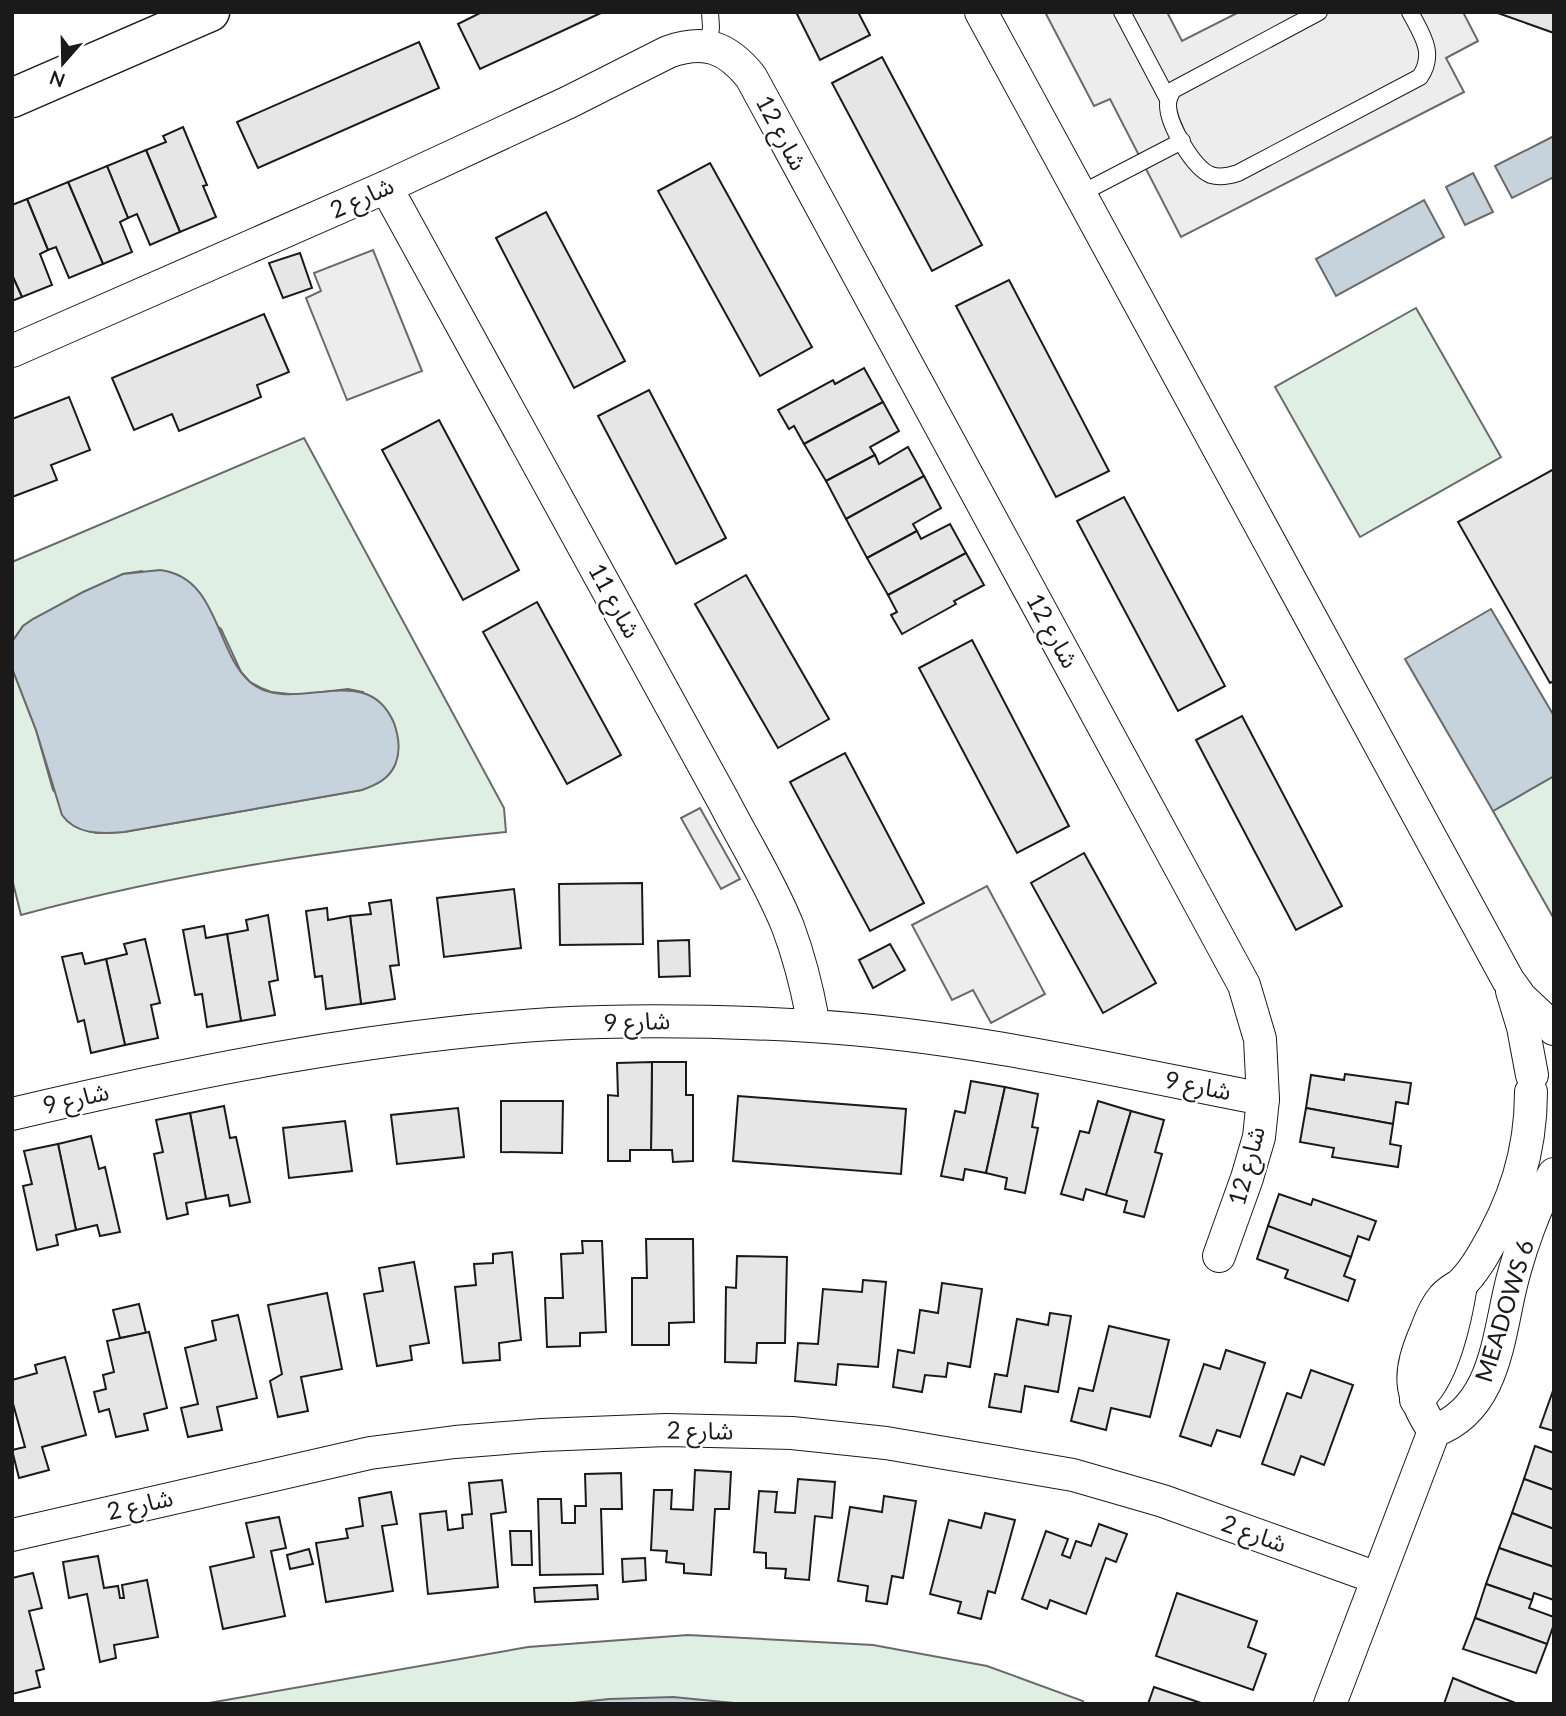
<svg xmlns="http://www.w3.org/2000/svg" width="1566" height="1716" font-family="Lato,'Noto Sans Arabic',sans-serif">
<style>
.green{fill:#e0efe3;stroke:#6a6a6a;stroke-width:2}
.parking{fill:#ededed;stroke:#6a6a6a;stroke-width:2}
.water{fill:#c6d2dc;stroke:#6a6a6a;stroke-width:2}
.building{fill:#e6e6e6;stroke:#1a1a1a;stroke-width:2}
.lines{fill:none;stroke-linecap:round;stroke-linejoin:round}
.service-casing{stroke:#1a1a1a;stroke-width:18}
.minor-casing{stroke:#1a1a1a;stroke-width:34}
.secondary-casing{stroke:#1a1a1a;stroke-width:41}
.service{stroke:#fff;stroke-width:16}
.minor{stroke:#fff;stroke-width:32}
.secondary{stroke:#fff;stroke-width:38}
.labels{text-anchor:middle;stroke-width:5;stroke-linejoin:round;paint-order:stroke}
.street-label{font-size:24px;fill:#1a1a1a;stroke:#fff}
</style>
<rect width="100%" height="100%" fill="#fff"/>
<g class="green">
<polygon points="1416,308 1501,457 1360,537 1275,387"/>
<path d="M304 438 504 808 506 832C342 848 180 872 21 915L12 879V668L36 730 53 790 96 833 124 832 362 790 363 692 348 689 299 695 271 692 261 688 250 682 241 672 221 629 142 571 123 574 33 619 23 626 12 642V562Z"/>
<polygon points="1554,776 1554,919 1493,811"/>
<polygon points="688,1635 873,1645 987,1666 1083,1701 1082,1704 203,1704 528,1647"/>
</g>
<g class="parking">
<polygon points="1045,12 1167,12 1182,41 1239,12 1463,12 1478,41 1446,58 1464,92 1181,237 1110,99 1094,106"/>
<polygon points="373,250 422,371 347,400 306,298 321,291 314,273"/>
<polygon points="700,808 740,879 721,889 681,818"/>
<polygon points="987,886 1045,994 991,1023 973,990 952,1000 912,925"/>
</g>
<g class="water">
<polygon points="1554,136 1554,177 1512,198 1495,166"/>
<polygon points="1473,173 1493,212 1465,225 1446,187"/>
<polygon points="1424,200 1444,237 1336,296 1316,259"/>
<path d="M160 570C219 577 215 652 250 682 294 718 366 657 394 723 399 737 401 751 395 765 389 779 376 785 362 790L124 832C101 834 76 835 62 815L36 730 12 668V642L23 626 33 619 83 592 123 574Z"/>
<polygon points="1491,609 1554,716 1554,776 1493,811 1405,659"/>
<polygon points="673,1697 744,1704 564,1704 609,1699"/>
</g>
<g class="building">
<polygon points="482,12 603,12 480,69 458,24"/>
<polygon points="796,12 858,12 870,35 820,60"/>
<polygon points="1495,12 1554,12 1554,33"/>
<polygon points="419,42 439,88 258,168 237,122"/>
<polygon points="882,57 982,245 932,271 832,83"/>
<polygon points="183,127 207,185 203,186 216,217 180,232 146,150 166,142 163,136"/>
<polygon points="146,150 180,232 150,245 137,214 128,218 107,166"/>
<polygon points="710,163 812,347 760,376 658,191"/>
<polygon points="107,166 128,218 120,222 132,252 103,264 68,182"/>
<polygon points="68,182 103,264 69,278 56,247 48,250 27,199"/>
<polygon points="27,199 48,250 40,254 52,285 22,297 12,275 12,205"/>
<polygon points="546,212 625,361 574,388 496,238"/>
<polygon points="300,253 312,288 283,298 269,263"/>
<polygon points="12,275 22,297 12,301"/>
<polygon points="1009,280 1109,471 1056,497 956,306"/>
<polygon points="264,314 289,372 257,385 261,397 179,431 172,414 134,430 112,378"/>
<polygon points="864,368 883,402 804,444 794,426 789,429 778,410 833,380 835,384"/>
<polygon points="649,390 726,538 676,564 598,416"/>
<polygon points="69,397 90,450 51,465 57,480 12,497 12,419"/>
<polygon points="883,402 899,431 870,447 875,455 826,481 804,444"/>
<polygon points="439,420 519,570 463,600 382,450"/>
<polygon points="908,447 924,476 846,519 826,481 875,455 879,464"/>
<polygon points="1554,469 1554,681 1550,683 1458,522"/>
<polygon points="924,476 941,508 913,524 917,531 867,558 846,519"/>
<polygon points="1124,497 1225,686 1178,711 1077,521"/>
<polygon points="950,524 966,553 888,595 867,558 917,531 921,539"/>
<polygon points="966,553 984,585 954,601 956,604 902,634 891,615 897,612 888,595"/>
<polygon points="746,575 829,719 778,748 695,604"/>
<polygon points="537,602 621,755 567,784 483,632"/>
<polygon points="972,640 1069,826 1017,853 919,668"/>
<polygon points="1242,716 1342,906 1296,930 1196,740"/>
<polygon points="845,753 924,903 870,931 790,782"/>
<polygon points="1084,853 1156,983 1103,1013 1031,883"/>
<polygon points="642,883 643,944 560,945 559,884"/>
<polygon points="514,889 521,948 444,957 437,898"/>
<polygon points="391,900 399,965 390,966 395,999 361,1004 350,916 371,914 369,903"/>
<polygon points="327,908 328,920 350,916 361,1004 326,1009 322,976 315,977 306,911"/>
<polygon points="268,915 278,980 269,982 275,1015 241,1021 227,934 248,930 246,920"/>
<polygon points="204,926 206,938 227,934 241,1021 207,1027 202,994 195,995 183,930"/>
<polygon points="145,939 160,1003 151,1005 158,1038 125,1045 106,959 127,954 124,944"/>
<polygon points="689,940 690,976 659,977 658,941"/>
<polygon points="890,944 905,970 873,988 859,960"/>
<polygon points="82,953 85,964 106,959 125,1045 91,1053 84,1020 78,1022 62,957"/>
<polygon points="652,1062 686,1062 686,1095 693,1095 693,1161 673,1162 672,1150 651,1150"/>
<polygon points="652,1062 651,1150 630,1150 630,1161 608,1161 608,1095 618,1096 617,1063"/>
<polygon points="1345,1074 1411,1083 1408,1104 1396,1102 1393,1124 1306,1108 1311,1075 1344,1080"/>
<polygon points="971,1081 1005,1087 986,1173 965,1169 963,1180 941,1176 955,1111 965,1113"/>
<polygon points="1005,1087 1038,1094 1032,1127 1038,1128 1025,1193 1005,1189 1007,1178 986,1173"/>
<polygon points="738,1096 906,1109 901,1174 733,1161"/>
<polygon points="501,1101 563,1101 562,1153 501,1152"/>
<polygon points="1098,1101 1131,1111 1106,1195 1086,1189 1083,1200 1061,1194 1080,1131 1089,1133"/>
<polygon points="224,1106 230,1138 236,1137 250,1202 230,1206 228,1195 206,1199 190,1113"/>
<polygon points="458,1108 464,1157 397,1164 391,1115"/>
<polygon points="1306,1108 1393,1124 1390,1144 1401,1146 1398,1167 1332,1157 1334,1148 1300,1142"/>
<polygon points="1131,1111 1164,1120 1155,1152 1162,1154 1144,1217 1124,1212 1127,1201 1106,1195"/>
<polygon points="190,1113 206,1199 186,1203 188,1214 167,1219 154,1154 163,1152 156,1120"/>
<polygon points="345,1121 352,1171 289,1178 283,1128"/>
<polygon points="91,1136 99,1169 105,1167 120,1232 100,1236 97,1225 76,1230 58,1144"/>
<polygon points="58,1144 76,1230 56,1235 58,1245 37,1250 23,1186 32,1184 24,1151"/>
<polygon points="1279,1194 1311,1205 1313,1199 1376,1221 1369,1240 1358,1236 1351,1257 1268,1226"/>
<polygon points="1268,1226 1351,1257 1344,1276 1355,1280 1348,1301 1285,1278 1288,1270 1257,1259"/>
<polygon points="646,1239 693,1239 694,1322 669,1323 669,1345 632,1345 632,1278 647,1278"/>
<polygon points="582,1241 602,1241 606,1332 580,1333 580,1346 547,1347 545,1298 563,1298 561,1254 583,1253"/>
<polygon points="512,1252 521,1340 499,1343 500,1360 463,1363 455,1287 476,1285 474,1264 493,1263 493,1254"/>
<polygon points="737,1256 787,1257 785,1343 757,1343 756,1363 725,1362 726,1287 736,1288"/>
<polygon points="414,1262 429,1343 410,1346 412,1360 377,1366 364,1294 383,1291 379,1268"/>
<polygon points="863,1280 886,1282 878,1367 838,1364 836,1385 795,1381 798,1343 818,1344 823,1289 862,1292"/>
<polygon points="942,1283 982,1289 970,1367 948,1363 946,1377 925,1375 922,1392 893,1387 898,1350 914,1353 920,1310 938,1313"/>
<polygon points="327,1293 342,1369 301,1377 308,1411 278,1417 270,1381 282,1374 268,1305"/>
<polygon points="139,1304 146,1333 120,1338 113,1310"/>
<polygon points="1050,1313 1071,1316 1058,1392 1025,1386 1021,1412 989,1407 995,1374 1007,1376 1017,1319 1048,1325"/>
<polygon points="238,1315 257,1398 217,1407 222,1430 188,1437 181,1408 198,1404 185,1348 216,1340 212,1321"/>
<polygon points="1109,1326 1169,1340 1150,1417 1111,1408 1106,1430 1071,1421 1079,1388 1093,1391"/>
<polygon points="149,1332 167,1408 144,1414 148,1430 116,1437 109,1409 99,1412 94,1392 106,1389 103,1375 114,1372 107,1341"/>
<polygon points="1226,1350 1265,1363 1240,1437 1217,1430 1211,1446 1180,1436 1204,1364 1220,1369"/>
<polygon points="65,1357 86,1435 42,1447 49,1470 19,1478 12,1450 25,1447 12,1400 12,1380 37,1373 35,1365"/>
<polygon points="1311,1370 1353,1385 1324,1465 1301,1456 1294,1475 1262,1464 1287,1393 1301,1398"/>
<polygon points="1554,1388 1554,1431 1540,1427"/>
<polygon points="1535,1446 1554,1453 1554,1490 1524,1479"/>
<polygon points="695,1470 731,1472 729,1509 715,1509 711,1575 684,1573 684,1564 666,1562 667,1551 651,1550 654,1490 672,1490 671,1509 693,1510"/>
<polygon points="621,1473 622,1509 601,1509 603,1574 540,1575 538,1499 561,1499 562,1523 575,1523 575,1506 586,1506 585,1474"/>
<polygon points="798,1479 835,1482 832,1518 815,1516 809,1580 785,1578 786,1569 766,1568 766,1553 754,1552 759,1491 777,1492 775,1512 795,1513"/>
<polygon points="1524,1479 1554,1490 1554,1529 1512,1513"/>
<polygon points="502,1480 506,1512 491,1514 498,1587 428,1594 420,1514 446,1511 448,1530 463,1528 462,1515 472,1514 469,1483"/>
<polygon points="391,1492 397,1524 382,1526 393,1591 326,1602 316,1543 348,1538 346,1529 363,1526 359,1498"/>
<polygon points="884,1496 916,1501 903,1578 892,1576 887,1604 866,1601 868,1586 838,1581 850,1507 882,1512"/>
<polygon points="985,1513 1015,1520 995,1593 988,1591 981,1619 958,1613 961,1602 930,1594 949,1520 981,1528"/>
<polygon points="1512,1513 1554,1529 1554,1567 1499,1548"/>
<polygon points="279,1517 286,1548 271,1551 285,1616 223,1629 210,1567 254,1557 246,1523"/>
<polygon points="1099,1524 1127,1534 1116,1562 1106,1558 1086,1614 1050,1600 1047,1609 1022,1599 1046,1531 1068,1539 1062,1555 1070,1558 1076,1541 1091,1546"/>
<polygon points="510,1531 531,1531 532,1565 512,1565"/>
<polygon points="1499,1548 1554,1567 1554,1600 1534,1593 1532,1600 1486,1584"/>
<polygon points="309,1549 313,1564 290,1569 287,1555"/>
<polygon points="98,1556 104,1588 118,1586 120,1598 124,1598 122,1585 147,1580 158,1637 114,1645 116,1658 100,1662 87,1594 69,1598 63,1562"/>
<polygon points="645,1558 646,1580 623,1582 622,1559"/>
<polygon points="33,1573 42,1608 29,1611 44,1669 36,1671 40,1687 12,1694 12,1578"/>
<polygon points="1486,1584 1532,1600 1529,1608 1554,1617 1554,1624 1547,1644 1475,1618"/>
<polygon points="597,1585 598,1599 535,1602 534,1588"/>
<polygon points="1177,1593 1257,1621 1248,1647 1266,1654 1253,1690 1156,1656"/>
<polygon points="1475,1618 1547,1644 1536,1673 1463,1649"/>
<polygon points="1453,1678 1482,1690 1518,1704 1444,1704"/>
<polygon points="1154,1687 1204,1704 1148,1704"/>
</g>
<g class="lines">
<g class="service-casing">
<g id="service">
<polyline points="1122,12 1168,99"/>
<path d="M1319 12 1173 90C1170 95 1168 99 1168 105 1168 124 1193 168 1211 175 1220 178 1229 176 1238 173L1420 77C1436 53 1422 35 1410 12"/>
<polyline points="709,46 711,27 710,12"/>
<polyline points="1080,194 1182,141"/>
</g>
</g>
<g class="minor-casing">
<g id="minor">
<polyline points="981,12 1508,980 1521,998 1554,1029"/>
<path d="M386 187 724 802C745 843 771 884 788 927 800 959 808 992 814 1026"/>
<path d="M12 351 386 187 569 102 668 52C705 39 727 47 751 77L1244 985 1260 1039 1263 1099 1259 1137 1247 1178 1219 1256"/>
<polyline points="1512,991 1523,1027 1532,1075"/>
<path d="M12 1114C190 1072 368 1036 551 1024 637 1019 725 1021 811 1026 962 1035 1115 1070 1263 1099"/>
<path d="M1416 1400C1443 1380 1456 1317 1461 1285"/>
<path d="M1434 1431C1408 1393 1408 1373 1426 1331 1430 1320 1435 1307 1443 1298 1448 1292 1454 1289 1460 1285 1469 1277 1477 1265 1483 1255 1514 1203 1531 1153 1531 1092"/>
<polyline points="12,1535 370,1453 455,1442 542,1435 666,1430 792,1433 886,1443 1073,1475 1163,1501 1377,1578"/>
<path d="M1330 1704 1434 1431C1495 1409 1498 1338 1511 1285 1519 1252 1536 1202 1554 1174"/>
</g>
</g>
<g class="secondary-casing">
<polyline id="secondary" points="12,98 210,12"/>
</g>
<use href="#service" class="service"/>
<use href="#minor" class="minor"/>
<use href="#secondary" class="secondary"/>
</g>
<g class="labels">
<g class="street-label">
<text transform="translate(781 133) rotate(62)" y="8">شارع 12</text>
<text transform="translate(362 198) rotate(-24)" y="8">شارع 2</text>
<text transform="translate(614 601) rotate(61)" y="8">شارع 11</text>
<text transform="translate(1052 631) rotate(61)" y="8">شارع 12</text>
<text transform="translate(637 1022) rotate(-2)" y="8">شارع 9</text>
<text transform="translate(1198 1086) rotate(11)" y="8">شارع 9</text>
<text transform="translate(76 1099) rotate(-13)" y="8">شارع 9</text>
<text transform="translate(1247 1166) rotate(-75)" y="8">شارع 12</text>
<text transform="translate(1505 1311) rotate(-73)" y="8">MEADOWS 6</text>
<text transform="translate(700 1431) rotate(1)" y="8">شارع 2</text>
<text transform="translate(140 1505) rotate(-13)" y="8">شارع 2</text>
<text transform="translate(1254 1534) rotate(20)" y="8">شارع 2</text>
</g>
</g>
<rect width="1566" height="1716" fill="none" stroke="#1a1a1a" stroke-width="28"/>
<g transform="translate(63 63) rotate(200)" stroke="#ffffff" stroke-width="5" paint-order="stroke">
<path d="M0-5L12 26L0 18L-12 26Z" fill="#1a1a1a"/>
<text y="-10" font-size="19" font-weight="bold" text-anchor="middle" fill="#1a1a1a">N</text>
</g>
</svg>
